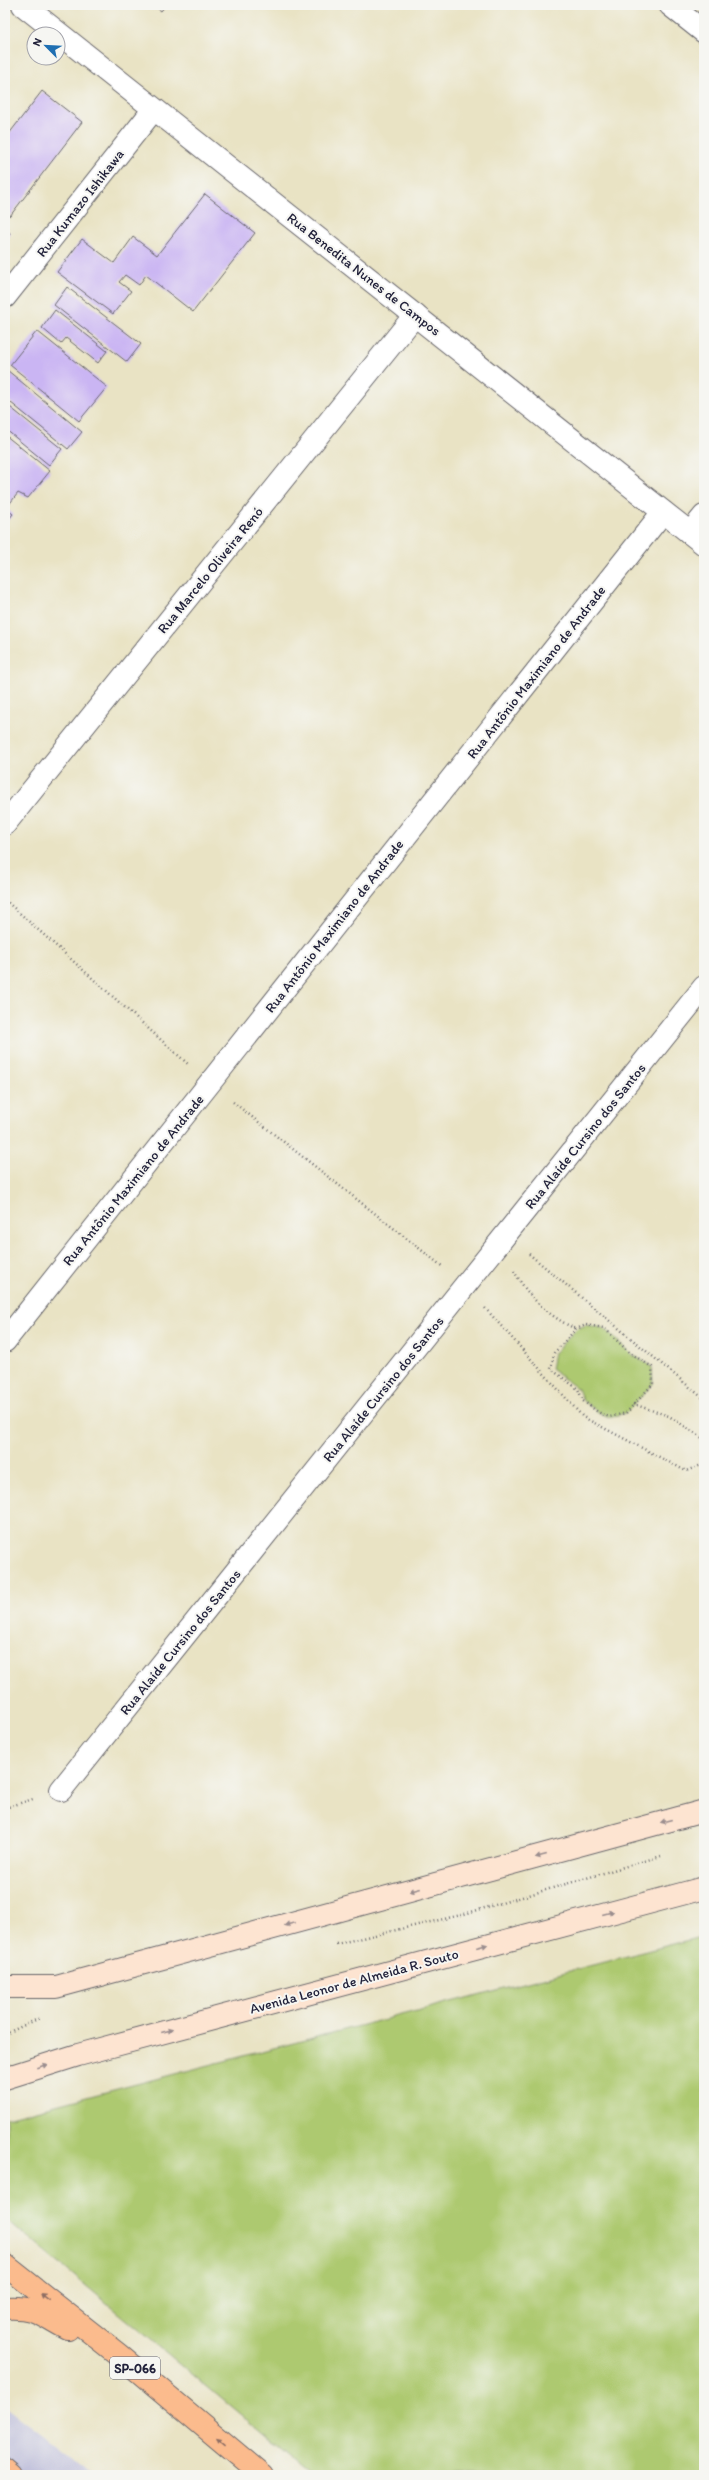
<svg xmlns="http://www.w3.org/2000/svg" width="709" height="2480" font-family="Itim,sans-serif">
<style>
.industrial{fill:#c2c2dc}
.green{fill:#adc96f;stroke:#687655}
.building{fill:#cab5f3}
.lines{fill:none;stroke-linecap:round;stroke-linejoin:round}
.street-casing{stroke:#68666b;stroke-width:24}
.secondary-casing{stroke:#68666b;stroke-width:24}
.primary-casing{stroke:#68666b;stroke-width:24}
.path{stroke:#68666b;stroke-width:2.5;stroke-dasharray:1 3;stroke-linecap:butt}
.street{stroke:#fff;stroke-width:22}
.secondary{stroke:#fde4d1;stroke-width:22}
.primary{stroke:#fbbb8d;stroke-width:22}
.oneway{fill:#9a8d8e}
.oneway2{fill:#8e6e64}
.labels{text-anchor:middle;stroke-width:4;stroke-linejoin:round;paint-order:stroke}
.shield{fill:#f6f6f2;stroke:#626272;stroke-width:1}
.shield-label{font-size:13px;font-weight:bold;fill:#22223b}
.street-label{font-size:14px;fill:#22223b;stroke:#f6f6f2}
</style>
<rect width="100%" height="100%" fill="#f6f6f2"/>
<filter id="ink" filterUnits="userSpaceOnUse"><feTurbulence type="fractalNoise" baseFrequency=".025" numOctaves="2"/><feDisplacementMap in="SourceGraphic" scale="8" xChannelSelector="R" yChannelSelector="G"/><feConvolveMatrix kernelMatrix="1 2 1 2 8 2 1 2 1" color-interpolation-filters="sRGB"/></filter>
<filter id="wash" filterUnits="userSpaceOnUse"><feTurbulence type="fractalNoise" baseFrequency=".012" numOctaves="4" result="noise"/><feDisplacementMap in="SourceGraphic" scale="16" xChannelSelector="R" yChannelSelector="G"/><feGaussianBlur stdDeviation="0.9" result="paint"/><feColorMatrix in="noise" values="0 0 0 0 0 0 0 0 0 0 0 0 0 0 0 0 0 1.4 0 .05"/><feComposite in="paint" operator="in"/></filter>
<g filter="url(#wash)">
<rect width="100%" height="100%" fill="#e9e3c4"/>
<polygon class="industrial" points="5,2407 94,2475 5,2475"/>
<g class="green">
<polygon points="586,1325 604,1328 630,1353 652,1367 653,1384 626,1413 609,1417 598,1412 583,1401 578,1389 551,1369 554,1353 576,1329"/>
<polygon points="704,1936 704,2475 313,2475 6,2219 6,2118"/>
</g>
<g id="blocks">
<g class="building">
<polygon points="153,5 166,5 161,11"/>
<polygon points="42,91 82,122 10,216 5,212 5,139"/>
<polygon points="205,194 255,233 193,312 146,275 139,285 125,275 119,282 131,291 113,314 57,272 82,239 114,263 133,237 157,255"/>
<polygon points="5,229 10,233 5,241"/>
<polygon points="67,287 141,344 127,362 54,305"/>
<polygon points="55,310 107,351 98,363 66,338 61,344 42,328"/>
<polygon points="37,331 107,387 79,421 10,365"/>
<polygon points="7,370 82,432 68,449 5,398 5,372"/>
<polygon points="5,403 62,449 49,465 5,429"/>
<polygon points="5,435 50,471 28,498 18,493 7,507 5,505"/>
<polygon points="5,508 13,514 5,524"/>
</g>
</g>
</g>
<g filter="url(#ink)">
<use href="#blocks" fill-opacity="0" stroke="#68666b" stroke-width="1"/>
<g class="lines">
<g class="street-casing">
<g id="street">
<polyline points="23,5 704,544"/>
<polyline points="670,5 704,32"/>
<polyline points="5,297 154,109"/>
<polyline points="690,533 704,516"/>
<polyline points="5,824 415,315"/>
<polyline points="5,1341 663,512"/>
<polyline points="61,1790 704,987"/>
</g>
</g>
<g class="secondary-casing">
<g id="secondary">
<polyline points="5,1987 56,1987 704,1811"/>
<polyline points="5,2078 78,2055 704,1888"/>
</g>
</g>
<g class="primary-casing">
<g id="primary">
<polyline points="5,2265 119,2355 262,2475"/>
<path d="M5 2308C37 2306 42 2316 68 2329"/>
<polyline points="5,2469 12,2475"/>
</g>
</g>
<g class="path">
<polyline points="5,900 188,1064"/>
<polyline points="233,1102 443,1267"/>
<polyline points="529,1254 704,1399"/>
<path d="M514 1271C529 1298 548 1316 576 1329"/>
<polyline points="485,1308 583,1417 686,1471 704,1464"/>
<polygon points="586,1325 604,1328 630,1353 652,1367 653,1384 626,1413 609,1417 598,1412 583,1401 578,1389 551,1369 554,1353 576,1329"/>
<polyline points="633,1404 669,1416 704,1439"/>
<polyline points="5,1808 33,1799"/>
<polyline points="336,1944 461,1915 661,1856"/>
<polyline points="5,2034 40,2018"/>
</g>
<use href="#street" class="street"/>
<use href="#secondary" class="secondary"/>
<use href="#primary" class="primary"/>
</g>
<defs><path id="oneway-solid" d="M-6-.8H1V-3.2L6.5 0L1 3.2V.8H-6Z"/></defs>
<g class="oneway">
<use href="#oneway-solid" transform="translate(666 1821) rotate(165)"/>
<use href="#oneway-solid" transform="translate(541 1856) rotate(165)"/>
<use href="#oneway-solid" transform="translate(415 1890) rotate(165)"/>
<use href="#oneway-solid" transform="translate(608 1913) rotate(-15)"/>
<use href="#oneway-solid" transform="translate(290 1924) rotate(165)"/>
<use href="#oneway-solid" transform="translate(482 1946) rotate(-15)"/>
<use href="#oneway-solid" transform="translate(167 2031) rotate(-15)"/>
<use href="#oneway-solid" transform="translate(42 2066) rotate(-17)"/>
</g>
<g class="oneway2">
<use href="#oneway-solid" transform="translate(45 2297) rotate(-142)"/>
<use href="#oneway-solid" transform="translate(221 2441) rotate(-140)"/>
</g>
</g>
<g class="labels">
<rect class="shield" x="110" y="2357" width="50" height="22" rx="3"/>
<g class="shield-label">
<text x="135" y="2373">SP-066</text>
</g>
<g class="street-label">
<text transform="translate(80 203) rotate(-52)" y="5">Rua Kumazo Ishikawa</text>
<text transform="translate(364 274) rotate(38)" y="5">Rua Benedita Nunes de Campos</text>
<text transform="translate(210 570) rotate(-51)" y="5">Rua Marcelo Oliveira Renó</text>
<text transform="translate(536 672) rotate(-52)" y="5">Rua Antônio Maximiano de Andrade</text>
<text transform="translate(334 926) rotate(-52)" y="5">Rua Antônio Maximiano de Andrade</text>
<text transform="translate(585 1136) rotate(-51)" y="5">Rua Alaíde Cursino dos Santos</text>
<text transform="translate(133 1180) rotate(-51)" y="5">Rua Antônio Maximiano de Andrade</text>
<text transform="translate(383 1389) rotate(-51)" y="5">Rua Alaíde Cursino dos Santos</text>
<text transform="translate(180 1642) rotate(-51)" y="5">Rua Alaíde Cursino dos Santos</text>
<text transform="translate(354 1981) rotate(-15)" y="5">Avenida Leonor de Almeida R. Souto</text>
</g>
</g>
<rect width="709" height="2480" fill="none" stroke="#f6f6f2" stroke-width="20"/>
<g transform="translate(46 46) rotate(294)"><circle r="19" fill="#f6f6f2" stroke="#a1a1a9"/>
<path d="M0-3L7 15L0 10L-7 15Z" fill="#1f6fb2"/>
<text y="-6" font-size="11" font-weight="bold" text-anchor="middle" fill="#22223b">N</text>
</g>
</svg>
